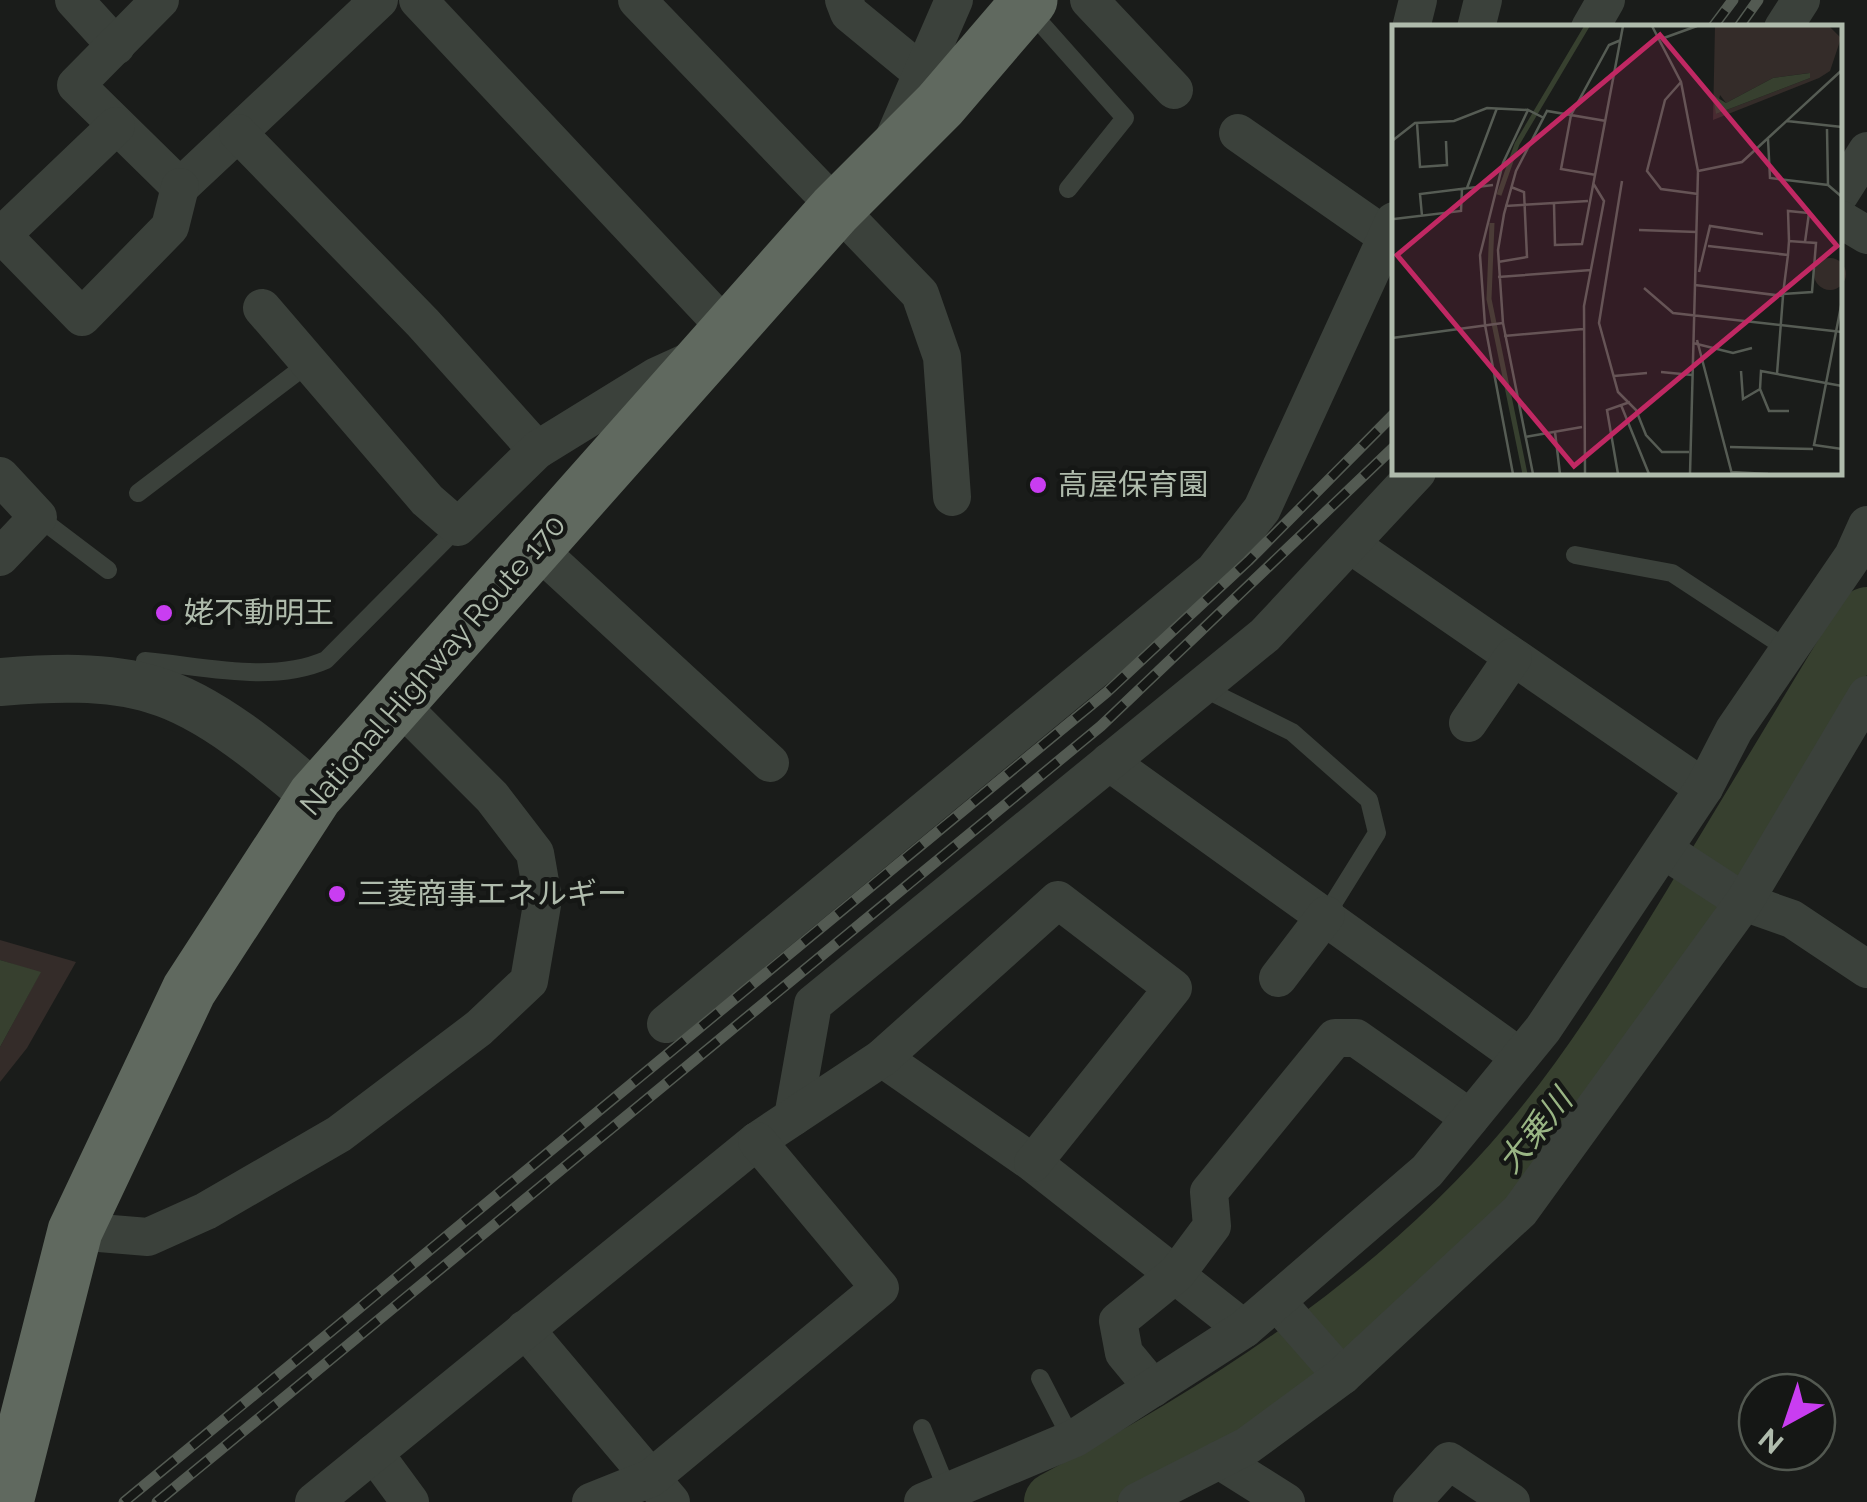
<svg xmlns="http://www.w3.org/2000/svg" width="1867" height="1502" font-family="Raleway,'Noto Sans JP',sans-serif">
<style>
.green{fill:#342c29}
.water{fill:#37402f}
.lines{fill:none;stroke-linecap:round;stroke-linejoin:round}
.river{stroke:#37402f;stroke-width:60}
.service{stroke:#3b413b;stroke-width:18}
.minor{stroke:#3b413b;stroke-width:38}
.tertiary{stroke:#3b413b;stroke-width:48}
.trunk{stroke:#60695f;stroke-width:55}
.rail-casing{stroke:#535a52;stroke-width:11}
.rail{stroke:#151715;stroke-width:8;stroke-dasharray:22;stroke-linecap:butt}
.poi-dot{fill:#c93df1;stroke:#151715;stroke-width:4}
.labels{text-anchor:middle;stroke-width:9;stroke-linejoin:round;paint-order:stroke}
.poi-label{font-size:30px;fill:#afbbac;stroke:#151715;text-anchor:start}
.street-label{font-size:30px;fill:#afbbac;stroke:#151715}
.water-label{font-size:32px;font-style:italic;fill:#99b584;stroke:#151715}
.inset-river{fill:none;stroke:#37402f;stroke-width:5}
.inset-road{fill:none;stroke:#565c54;stroke-width:2.5}
.view{fill:#c02863;fill-opacity:0.15;stroke:#c02863;stroke-width:5}
.inset-edge{fill:none;stroke:#afbbac;stroke-width:5}
</style>
<rect width="100%" height="100%" fill="#1a1c1a"/>
<polygon class="green" points="0,940 76,962 27,1048 0,1082 0,1047 40,973 0,960"/>
<polygon class="water" points="0,960 41,972 0,1047"/>
<g class="lines">
<path class="river" d="M1054 1502C1230 1408 1399 1299 1529 1145 1597 1065 1652 972 1707 882 1760 794 1814 705 1867 617"/>
<g class="service">
<polyline points="1029,10 1125,118 1068,189"/>
<polyline points="138,493 309,363"/>
<polyline points="38,517 108,570"/>
<polyline points="1575,555 1672,573 1789,650"/>
<path d="M145 661C202 666 272 684 326 660L458 527"/>
<polyline points="1201,687 1292,732 1369,800 1377,833 1326,915"/>
<polyline points="1040,1378 1072,1440"/>
<polyline points="922,1428 948,1492"/>
</g>
<g class="minor">
<polyline points="74,0 116,46"/>
<polyline points="160,0 76,85 180,187 379,0"/>
<polyline points="418,0 728,330"/>
<polyline points="637,0 920,294 942,357 952,497"/>
<polyline points="844,0 849,13 923,74 934,94"/>
<polyline points="1089,0 1174,90"/>
<polyline points="1411,28 1418,0"/>
<polyline points="1476,28 1483,0"/>
<polyline points="1590,28 1606,0"/>
<polyline points="1783,28 1801,0"/>
<polyline points="116,126 2,235 82,317 170,227 180,187"/>
<polyline points="238,133 423,323 537,450"/>
<polyline points="1238,133 1387,237"/>
<polyline points="895,136 954,0"/>
<polyline points="1840,194 1867,151"/>
<polyline points="1840,219 1867,235"/>
<polyline points="262,308 427,500 458,527 537,450 657,376 690,361"/>
<polyline points="0,476 38,517 0,557"/>
<polyline points="1351,545 1704,788"/>
<polyline points="534,546 770,763"/>
<polyline points="1468,723 1513,657"/>
<polyline points="1109,762 1520,1057"/>
<polyline points="1664,850 1744,902 1792,919 1867,969"/>
<polyline points="1278,978 1326,915"/>
<polyline points="666,1024 1214,571 1262,509 1394,221"/>
<polyline points="882,1058 1033,1163 1244,1329"/>
<polyline points="793,1117 813,1004 1265,635 1417,472"/>
<polyline points="75,1231 148,1237 206,1211 339,1134 479,1028 529,981 543,899 535,853 492,797 397,702"/>
<polyline points="1278,1303 1342,1376"/>
<polyline points="525,1329 671,1502"/>
<polyline points="1153,1388 1124,1353 1118,1321 1177,1273 1212,1226 1209,1192 1335,1038 1356,1038 1470,1118"/>
<polyline points="374,1453 410,1502"/>
<polyline points="1219,1460 1286,1502"/>
<polyline points="314,1502 757,1141 882,1058 1058,900 1173,988 1033,1163"/>
<polyline points="591,1502 651,1478 880,1288 757,1141"/>
<polyline points="923,1502 1075,1438 1244,1329 1427,1171 1543,1029 1704,788 1734,730 1853,556 1867,525"/>
<polyline points="1137,1502 1247,1446 1342,1376 1520,1211 1744,902 1867,695"/>
<polyline points="1412,1502 1449,1461 1511,1502"/>
</g>
<path class="tertiary" d="M0 682C49 678 107 675 154 690 210 706 272 759 315 796"/>
<polyline class="trunk" points="6,1502 75,1231 189,990 315,796 835,210 940,105 1030,0"/>
<g class="rail-casing">
<g id="rail">
<polyline points="1712,28 1733,0"/>
<polyline points="1738,28 1758,0"/>
<polyline points="124,1502 1107,692 1248,561 1394,414"/>
<polyline points="157,1502 1101,726 1394,447"/>
</g>
</g>
<use href="#rail" class="rail"/>
</g>
<g class="poi-dot">
<circle cx="1038" cy="485" r="10"/>
<circle cx="164" cy="613" r="10"/>
<circle cx="337" cy="894" r="10"/>
</g>
<g class="labels">
<g class="poi-label">
<text x="1058" y="495">高屋保育園</text>
<text x="184" y="623">姥不動明王</text>
<text x="357" y="904">三菱商事エネルギー</text>
</g>
<g class="street-label">
<text transform="translate(433 665) rotate(-49)" y="10">National Highway Route 170</text>
</g>
<g class="water-label">
<text transform="translate(1535 1131) rotate(-51)" y="11">大乗川</text>
</g>
</g>
<g transform="translate(1392 25)">
<rect width="450" height="450" fill="#1a1c1a"/>
<path d="M323 1H437L449 13 438 46 427 53 321 95ZM417 48 418 53 324 89 328 70 334 78 381 53ZM422 249a16 16 0 1 1 32 0a16 16 0 1 1-32 0Z" fill="#342c29" fill-rule="evenodd"/>
<path d="M418 48V53L324 89 321 70 334 78 381 53Z" fill="#37402f"/>
<path class="inset-river" d="M107 170 125 119 195 1M100 198 97 274 133 449"/>
<path class="inset-road" d="M260 1 289 57 306 146 298 449M269 14 305 1M289 57 273 75 255 146 269 164 306 169M395 96 450 102M25 98 28 142 55 140 54 116M435 104 436 160M376 114 378 153 436 160 450 172M0 116 23 98 62 96 95 83 136 85M306 146 350 137 450 45M204 150 169 144 179 90 217 20 229 15M230 156 207 298 226 367 244 385 254 410 270 427H297M75 163 105 83M162 179 163 220 190 219 231 1M113 181 196 176M30 191 28 169 101 160M2 194 69 186 70 164M247 205 305 207M397 216 396 186 417 188 413 217M316 221 396 230M106 237 135 232 132 167 119 162M307 247 318 201 371 209M106 252 199 245M303 260 391 271M252 263 281 288 450 307M450 276 422 420 450 424M112 311 191 304M0 313 111 298M305 315 340 449M301 318 341 328 360 323M349 346 351 374 368 364 369 346 450 361M269 347 300 350M385 349 391 271V269L396 230 397 216 424 218 420 267 391 269M222 351 255 348M368 364 377 386H397M229 380 257 449M163 407 168 449M133 412 190 402M338 422 421 424M340 447 376 449M121 449 93 300 88 230 111 138 136 85 152 93M141 449 111 298 106 225 112 189 124 146 155 86 214 96M193 449 192 281 212 176 201 158M226 449 215 385 238 377"/>
<path class="view" d="M268 10 445 221 182 441 5 230Z"/>
<rect width="450" height="450" class="inset-edge"/>
</g>
<g transform="translate(1787 1422) rotate(220)"><circle r="48" fill="#151715" stroke="#535951" stroke-width="2.5"/>
<path d="M0-8L18 38L0 25L-18 38Z" fill="#c93df1"/>
<text y="-15" font-size="28" font-weight="bold" text-anchor="middle" fill="#afbbac">N</text>
</g>
</svg>
